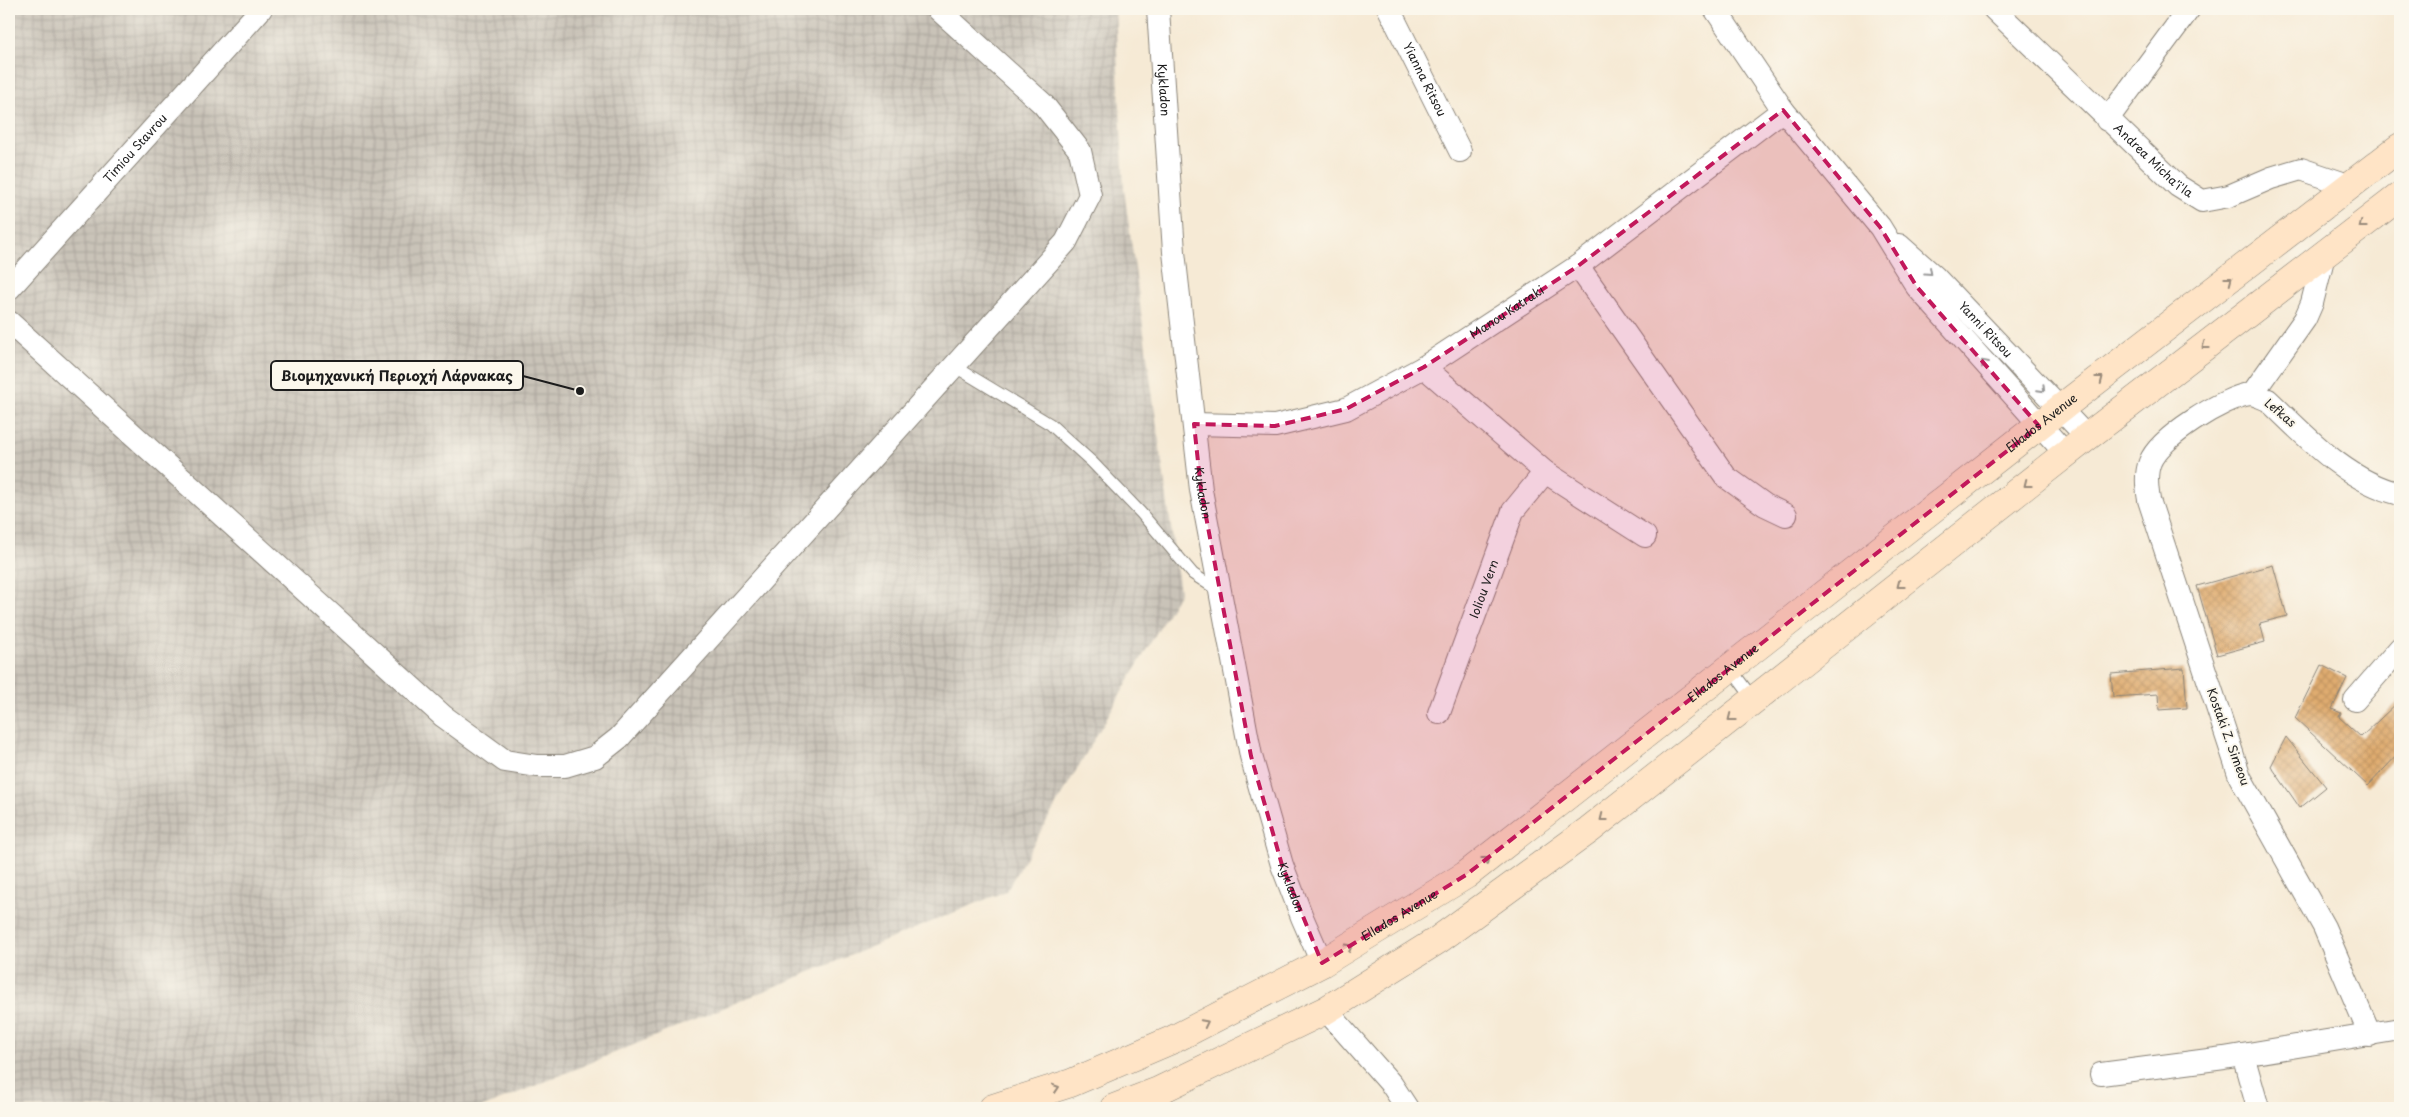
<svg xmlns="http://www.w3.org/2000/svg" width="2409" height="1117" font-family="'Playpen Sans',sans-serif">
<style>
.industrial{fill:url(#industrial-grid)}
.building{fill:url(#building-cross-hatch)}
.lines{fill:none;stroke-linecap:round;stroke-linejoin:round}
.service-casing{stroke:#898378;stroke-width:13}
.minor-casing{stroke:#898378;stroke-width:24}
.secondary-casing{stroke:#898378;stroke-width:29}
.service{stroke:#fff;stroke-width:11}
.minor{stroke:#fff;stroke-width:22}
.secondary{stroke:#ffe4c6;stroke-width:28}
.oneway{stroke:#998a7a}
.oneway2{stroke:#999}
.marked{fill:#c2185b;fill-opacity:0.2;stroke:#c2185b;stroke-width:4;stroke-dasharray:10 6;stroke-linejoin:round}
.labels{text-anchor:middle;stroke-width:4;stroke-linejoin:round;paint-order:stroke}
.street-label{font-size:12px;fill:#1c1c1c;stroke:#fbf7ec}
.leader{fill:none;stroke:#1c1c1c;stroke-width:2}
.callout-dot{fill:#1c1c1c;stroke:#fbf7ec;stroke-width:2}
.callout{fill:#fbf7ec;stroke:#1c1c1c;stroke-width:2}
.callout-label{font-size:14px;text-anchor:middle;font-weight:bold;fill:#1c1c1c}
</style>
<defs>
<pattern id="industrial-grid" width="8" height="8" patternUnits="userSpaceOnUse" patternTransform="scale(1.25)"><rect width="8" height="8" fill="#c9c3b8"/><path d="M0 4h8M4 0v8" fill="none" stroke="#aca79e"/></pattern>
<pattern id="building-cross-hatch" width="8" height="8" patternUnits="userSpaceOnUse" patternTransform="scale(1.25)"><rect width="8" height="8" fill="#dfac6f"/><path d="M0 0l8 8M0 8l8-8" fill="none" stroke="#bf9360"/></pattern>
</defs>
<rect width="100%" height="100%" fill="#fbf7ec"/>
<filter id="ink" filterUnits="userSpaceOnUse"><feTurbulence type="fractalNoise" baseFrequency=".02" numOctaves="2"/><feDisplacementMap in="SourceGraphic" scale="10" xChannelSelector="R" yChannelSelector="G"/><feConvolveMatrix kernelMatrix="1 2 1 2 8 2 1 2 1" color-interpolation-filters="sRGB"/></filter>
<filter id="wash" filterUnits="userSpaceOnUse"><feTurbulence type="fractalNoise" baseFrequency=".0096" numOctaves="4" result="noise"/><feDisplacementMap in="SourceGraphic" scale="20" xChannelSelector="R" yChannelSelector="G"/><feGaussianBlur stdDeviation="1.12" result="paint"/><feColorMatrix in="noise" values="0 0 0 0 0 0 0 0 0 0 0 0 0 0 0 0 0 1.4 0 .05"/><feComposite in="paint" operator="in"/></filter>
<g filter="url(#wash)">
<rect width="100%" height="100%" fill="#f6ead5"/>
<polygon class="industrial" points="9,9 1115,9 1124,190 1180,592 1006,891 481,1108 9,1108"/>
<g id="blocks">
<g class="building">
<polygon points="2273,565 2287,616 2260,623 2265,642 2217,655 2197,586"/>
<polygon points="2321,665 2347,678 2332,709 2341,713 2339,717 2361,737 2400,700 2400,752 2368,786 2295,718"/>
<polygon points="2184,668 2187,708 2159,710 2158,694 2113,697 2111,674"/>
<polygon points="2286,737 2326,787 2300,808 2271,766"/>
</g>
</g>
</g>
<g filter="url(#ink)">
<use href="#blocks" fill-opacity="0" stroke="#898378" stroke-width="1"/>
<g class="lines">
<g class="service-casing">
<g id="service">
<polyline points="954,366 1050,424 1092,462 1141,513 1193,574 1219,591"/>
<polyline points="1730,668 1754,700"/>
</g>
</g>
<g class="minor-casing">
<g id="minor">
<path id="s1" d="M1158 9 1174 252 1201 490 1251 756 1282 865 1302 917 1322 963"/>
<path id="s2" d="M1389 9 1460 151"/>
<polyline points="1715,9 1783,110 1880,227 1917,287 2066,454"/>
<path id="s3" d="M1994 9 2178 186 2202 201 2229 196 2271 178 2301 169 2351 186"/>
<polyline points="2107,120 2189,9"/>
<path id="s4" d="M1899 245 1935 277 2087 437"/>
<polyline points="1578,266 1726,477 1765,505 1786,515"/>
<path id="s5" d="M9 289 261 9"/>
<polyline points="9,322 443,716 505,761 537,766 565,766 595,757 619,738 1066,242 1090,195 1080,151 1043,104 938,9"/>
<polyline points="1424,367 1545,472 1645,536"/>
<polyline points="2252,394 2305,319 2312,303 2324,255"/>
<path id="s6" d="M1194 424 1275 426 1346 409 1424 367 1578 266 1783 110"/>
<polyline points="2355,700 2400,648"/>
<path id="s7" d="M1439 713 1513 511 1545 472"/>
<polyline points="1326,1010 1392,1085 1407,1108"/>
<path d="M2370 1035 2324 927 2240 777 2149 500C2147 488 2145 474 2150 462 2159 438 2224 397 2250 394 2255 394 2262 398 2268 400 2307 437 2346 481 2400 494"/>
<polyline points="2243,1055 2258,1108"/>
<polyline points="2101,1074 2224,1058 2400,1029"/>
</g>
</g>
<g class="secondary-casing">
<g id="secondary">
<path id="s8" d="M993 1108 1071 1083 1174 1039 1322 963 1466 875 2061 408 2400 147"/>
<polyline points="1114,1108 1158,1091 1326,1010 1438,940 1589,830 2087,437 2400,196"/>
</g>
</g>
<use href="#service" class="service"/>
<use href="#minor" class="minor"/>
<use href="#secondary" class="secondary"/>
</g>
<defs><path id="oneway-chevron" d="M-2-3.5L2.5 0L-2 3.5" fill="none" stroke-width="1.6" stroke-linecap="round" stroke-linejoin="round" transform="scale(1.25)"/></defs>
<g class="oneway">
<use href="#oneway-chevron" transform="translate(2362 225) rotate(142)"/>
<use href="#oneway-chevron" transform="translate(2229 280) rotate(-38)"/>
<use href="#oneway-chevron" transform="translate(2205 346) rotate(142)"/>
<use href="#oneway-chevron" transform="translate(2100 379) rotate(-38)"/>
<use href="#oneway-chevron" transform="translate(2027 484) rotate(142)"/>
<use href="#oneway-chevron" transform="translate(1900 585) rotate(142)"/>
<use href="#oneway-chevron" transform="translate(1731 718) rotate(142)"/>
<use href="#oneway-chevron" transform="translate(1603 818) rotate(142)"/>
<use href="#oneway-chevron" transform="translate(1486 860) rotate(-38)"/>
<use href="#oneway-chevron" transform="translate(1349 947) rotate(-31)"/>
<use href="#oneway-chevron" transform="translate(1205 1023) rotate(-27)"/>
<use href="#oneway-chevron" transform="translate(1056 1088) rotate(-18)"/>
</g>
<g class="oneway2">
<use href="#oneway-chevron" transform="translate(1929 272) rotate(42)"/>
<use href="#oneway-chevron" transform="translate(1984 363) rotate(-131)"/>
<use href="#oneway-chevron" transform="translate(2042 389) rotate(46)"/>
</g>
</g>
<path class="marked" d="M1783 110 1880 227 1917 287 2039 426 1466 875 1322 963 1282 865 1251 756 1201 490 1194 424 1275 426 1346 409 1424 367 1578 266Z"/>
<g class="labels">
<g class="street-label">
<text dy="4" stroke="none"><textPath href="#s2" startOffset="79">Yianna Ritsou</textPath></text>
<text dy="4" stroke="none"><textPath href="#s1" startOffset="81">Kykladon</textPath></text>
<text dy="4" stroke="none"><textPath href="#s5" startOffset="189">Timiou Stavrou</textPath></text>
<text dy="4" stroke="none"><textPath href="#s3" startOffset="220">Andrea Micha'i'la</textPath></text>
<text dy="4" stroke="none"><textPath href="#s6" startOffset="342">Manou Katraki</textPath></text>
<text dy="4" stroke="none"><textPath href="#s4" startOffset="121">Yanni Ritsou</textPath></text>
<text transform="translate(2280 413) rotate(40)" y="4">Lefkas</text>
<text dy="4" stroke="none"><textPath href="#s8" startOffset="1261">Ellados Avenue</textPath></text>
<text dy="4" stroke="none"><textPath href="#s1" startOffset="486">Kykladon</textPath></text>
<text dy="4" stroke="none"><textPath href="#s7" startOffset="132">Ioliou Vern</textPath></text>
<text dy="4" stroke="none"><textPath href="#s8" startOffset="856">Ellados Avenue</textPath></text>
<text transform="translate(2228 737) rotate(70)" y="4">Kostaki Z. Simeou</text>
<text dy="4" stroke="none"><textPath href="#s1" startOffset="891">Kykladon</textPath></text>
<text dy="4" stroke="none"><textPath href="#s8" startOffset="451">Ellados Avenue</textPath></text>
</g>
</g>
<path class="leader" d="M580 391L523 376"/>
<circle class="callout-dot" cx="580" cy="391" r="5"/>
<rect class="callout" x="271" y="361" width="252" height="29" rx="5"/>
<g class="callout-label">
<text x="397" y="381">Βιομηχανική Περιοχή Λάρνακας</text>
</g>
<rect width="2409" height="1117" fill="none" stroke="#fbf7ec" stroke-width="30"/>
</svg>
